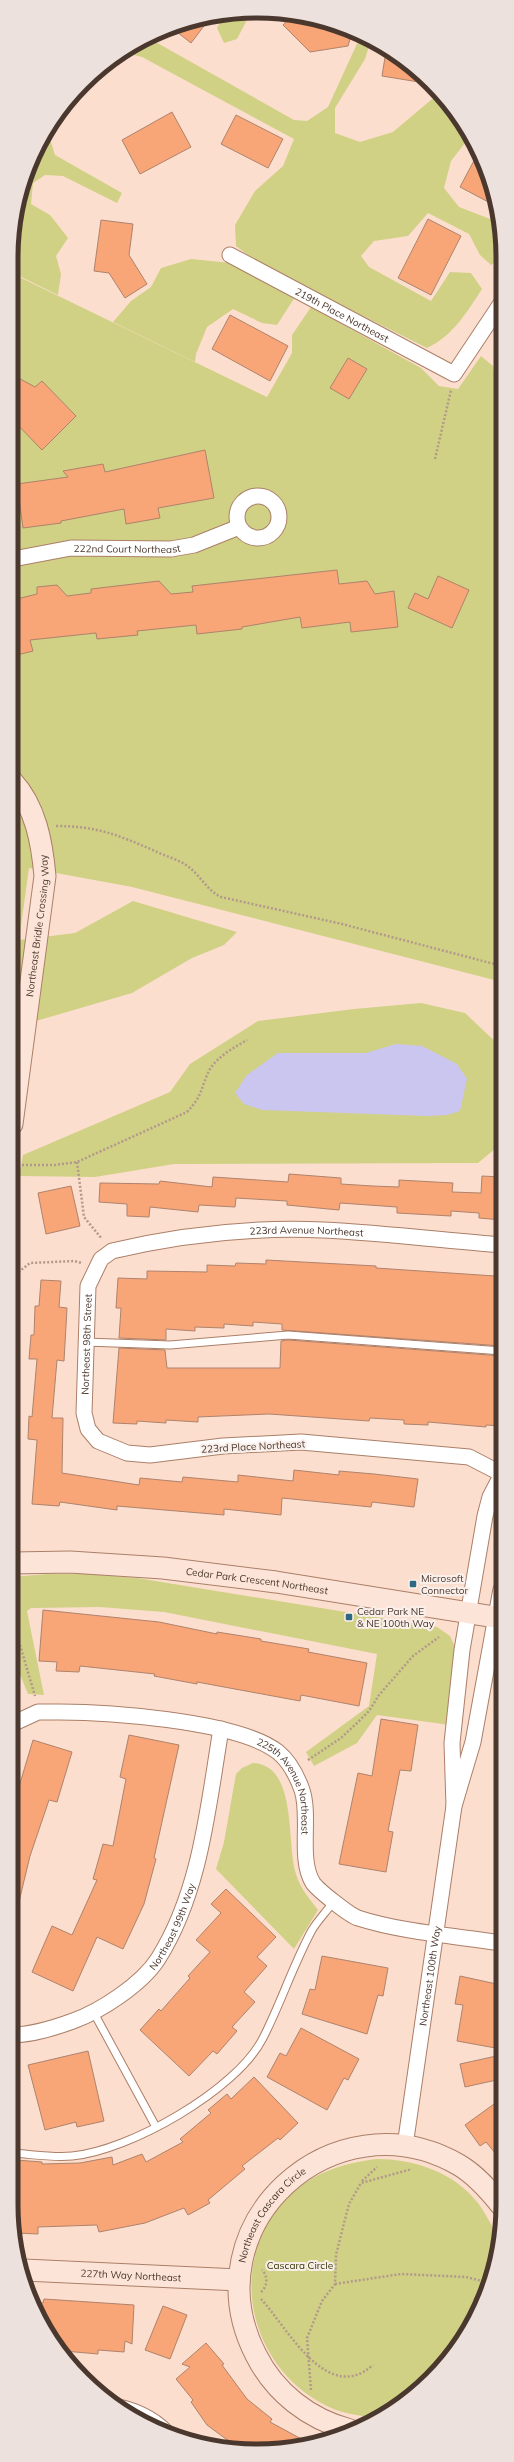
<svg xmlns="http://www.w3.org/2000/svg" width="514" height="2462" font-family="Mulish,sans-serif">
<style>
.green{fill:#d0d184}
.water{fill:#cac6f0}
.building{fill:#f8a577;stroke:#af836c}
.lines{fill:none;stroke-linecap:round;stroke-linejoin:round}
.lane-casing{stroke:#ab7f68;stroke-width:9}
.street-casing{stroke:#ab7f68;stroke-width:17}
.secondary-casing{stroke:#ab7f68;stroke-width:23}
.path{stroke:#b2998c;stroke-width:2.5;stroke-dasharray:2 2;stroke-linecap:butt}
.lane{stroke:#fff;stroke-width:7}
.street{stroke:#fff;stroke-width:15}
.secondary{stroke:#fce5d8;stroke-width:21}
.poi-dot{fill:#2f6882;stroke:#faf0eb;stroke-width:1.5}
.labels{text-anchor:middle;stroke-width:4;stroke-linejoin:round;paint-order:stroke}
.street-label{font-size:10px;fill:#4a372d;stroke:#faf0eb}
.poi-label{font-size:10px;fill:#4a372d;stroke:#faf0eb;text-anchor:start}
.park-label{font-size:10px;fill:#323200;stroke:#faf0eb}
.rim{fill:none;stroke:#4a372d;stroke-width:5}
</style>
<rect width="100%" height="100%" fill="#fcdecf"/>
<g class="green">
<polygon points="249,16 237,39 224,43 217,28 223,17"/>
<path d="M361 35 371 40 365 59 335 108V133L360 142 393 132 438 94 468 139 451 161 444 188 459 207 498 222 502 241V259L491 265 480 255 469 234 428 213 408 236 374 241 361 256 369 267 431 301 450 272 471 273 482 289C467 312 453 336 427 348L261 265 236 246 235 225 255 191 283 166 294 139 142 57 126 53 152 40 294 120 307 121 328 107Z"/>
<polygon points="53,124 49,136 55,155 122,193 117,203 63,176 45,175 33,183 31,204 50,215 68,238 56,256 61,274 58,295 13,273 13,225 44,134"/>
<polygon points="191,259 231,263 295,297 277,325 262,323 233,309 207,327 196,354 195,362 113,322 131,301 151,287 161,268"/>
<polygon points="13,274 277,402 267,397 292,353 292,335 311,307 421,368 439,386 458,389 481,356 493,366 497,392 502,402 502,982 132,887 29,868 19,940 75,933 133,901 237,932 224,945 192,958 132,993 12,1028"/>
<polygon points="421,1003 465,1013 501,1047 502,1143 478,1163 174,1164 95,1177 19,1176 23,1155 170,1092 190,1064 258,1021 354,1009"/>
<polygon points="48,1574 88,1574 137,1578 437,1627 450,1636 457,1651 450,1725 377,1715 357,1743 314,1766 306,1752 369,1706 377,1654 164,1612 100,1607 31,1608 27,1611 44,1695 28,1694 12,1655 12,1577"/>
<path d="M253 1763C298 1765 286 1843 296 1874 300 1888 309 1898 318 1910L294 1949 216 1869 224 1842 236 1774 242 1768Z"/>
<path d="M377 2159C414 2159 454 2172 478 2203 486 2214 493 2228 500 2240L470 2328 419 2390 369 2417C358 2415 347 2414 336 2410 252 2377 221 2266 287 2198 311 2173 343 2163 377 2159Z"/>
</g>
<polygon class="water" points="396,1044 422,1046 457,1064 467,1079 460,1111 447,1115 426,1116 262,1110 244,1104 235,1093 247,1075 278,1053 366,1053"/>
<g class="building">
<polygon points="293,14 352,32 348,46 310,52 283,25"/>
<polygon points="210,18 191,43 177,32 182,25 193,19"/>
<polygon points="386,51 431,83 431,84 382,76"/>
<polygon points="172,112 191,147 140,174 122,140"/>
<polygon points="236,115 283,139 268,168 221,144"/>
<polygon points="478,153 484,163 494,205 460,187"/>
<polygon points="428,219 461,236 431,295 398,278"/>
<polygon points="101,220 133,224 129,255 147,284 125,298 109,273 94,271"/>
<polygon points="230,315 288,346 270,381 212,349"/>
<polygon points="348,358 367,369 349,399 330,388"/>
<polygon points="13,375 35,387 42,381 76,416 42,450 13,420"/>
<polygon points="205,450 214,498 158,508 160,518 126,524 124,509 61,521 61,523 23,528 17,484 68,477 63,471 103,464 105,472"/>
<polygon points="337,570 339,584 367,581 375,594 394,591 398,627 351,632 350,622 302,628 300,617 242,627 242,629 197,634 196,625 137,631 138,635 97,639 96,633 30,640 33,651 13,656 13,600 37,594 37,587 57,585 67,596 91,593 91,589 159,581 171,594 193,592 192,586"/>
<polygon points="438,576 469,590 452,628 408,608 415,593 428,599"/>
<polygon points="289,1174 341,1178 341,1184 373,1186 399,1187 399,1180 453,1183 452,1192 481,1193 482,1176 502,1177 502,1220 479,1218 479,1213 451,1211 451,1216 397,1213 397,1207 340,1203 339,1210 287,1205 287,1201 236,1198 235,1207 199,1205 198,1212 150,1207 149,1217 127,1216 127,1204 99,1202 100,1183 159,1184 160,1181 212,1187 213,1177 288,1182"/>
<polygon points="71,1186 80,1226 46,1234 38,1193"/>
<polygon points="266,1260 376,1266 376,1268 495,1276 495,1278 502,1278 502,1346 282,1330 282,1324 253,1322 253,1326 224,1324 224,1328 195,1327 195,1331 166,1329 166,1340 119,1338 121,1308 116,1308 118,1278 147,1279 147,1271 207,1272 207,1265 235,1266 236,1263 266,1264"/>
<polygon points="41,1280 61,1281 59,1307 67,1308 64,1361 57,1360 52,1418 63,1418 62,1473 139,1485 140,1478 182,1482 183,1477 238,1482 238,1475 293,1481 294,1470 339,1475 339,1471 374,1474 418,1479 414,1507 372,1502 371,1507 282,1498 281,1515 224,1509 224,1515 117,1506 117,1510 60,1502 59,1506 32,1504 37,1440 28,1439 29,1416 32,1417 37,1359 29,1359 31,1335 34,1335 35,1306 39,1306"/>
<polygon points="288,1340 502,1356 502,1426 486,1425 486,1427 428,1422 428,1425 404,1424 404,1420 370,1418 369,1421 269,1414 198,1417 198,1422 166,1420 166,1423 137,1421 137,1424 113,1423 119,1348 165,1350 167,1368 280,1368 281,1341"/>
<polygon points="43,1610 159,1622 217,1634 217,1632 261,1639 261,1641 309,1649 308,1652 367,1663 359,1706 301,1695 300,1701 197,1682 197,1684 154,1676 155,1674 80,1666 79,1672 56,1671 57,1662 39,1661"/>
<polygon points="381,1719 418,1725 411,1771 400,1770 388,1831 393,1832 386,1872 339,1864 358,1773 372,1776"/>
<polygon points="129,1735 179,1745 154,1858 156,1859 144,1904 123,1949 97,1937 73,1991 32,1972 52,1926 72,1935 97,1880 93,1879 103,1844 113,1846 126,1779 120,1777"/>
<polygon points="33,1740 72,1752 57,1802 49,1800 30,1856 16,1914 11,1914 11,1798 15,1800"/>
<polygon points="226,1889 276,1937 257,1957 267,1966 244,1992 255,2002 232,2027 237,2031 217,2054 213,2051 189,2076 140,2030 159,2009 161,2011 190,1978 188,1976 210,1952 196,1940 221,1913 211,1904"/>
<polygon points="322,1956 388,1968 383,1996 378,1995 367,2034 302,2014 310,1989 315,1990"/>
<polygon points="460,1976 501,1985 501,2049 457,2041 463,2005 455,2004"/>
<polygon points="301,2028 359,2059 348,2080 344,2078 327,2110 267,2077 280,2053 286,2056"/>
<polygon points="88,2051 104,2121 77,2127 76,2122 45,2130 28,2065"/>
<polygon points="501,2055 501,2079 465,2087 460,2064"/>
<polygon points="254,2077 298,2123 280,2140 278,2138 242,2166 245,2169 208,2200 210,2203 188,2215 184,2208 145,2223 99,2232 97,2225 38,2227 38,2234 16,2233 13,2213 16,2160 42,2162 42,2164 80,2163 112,2157 113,2165 142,2154 146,2162 183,2142 180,2139 211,2113 208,2110 227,2094 231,2099"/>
<polygon points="501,2099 501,2160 486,2142 480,2146 465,2125"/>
<polygon points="44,2299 134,2305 132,2344 125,2341 124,2352 98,2350 98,2354 64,2351 32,2302 43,2303"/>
<polygon points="163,2306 187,2315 170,2359 145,2350"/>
<polygon points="206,2343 224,2364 222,2365 247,2399 272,2419 270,2422 307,2442 241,2450 207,2425 191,2402 193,2400 176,2379 190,2367 182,2364"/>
</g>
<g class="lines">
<g class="lane-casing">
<g id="lane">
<polyline points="85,1342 170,1345 288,1335 502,1351"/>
<polyline points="94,2013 156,2127"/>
<path d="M11 2153C31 2154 52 2158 72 2156 129 2151 237 2090 263 2038 281 2003 293 1965 312 1930 318 1920 327 1911 334 1901"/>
<path d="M119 2403C141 2408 160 2418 174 2435"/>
</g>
</g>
<g class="street-casing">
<g id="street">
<path id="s1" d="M230 255 454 374 502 302"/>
<circle cx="258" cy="517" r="21"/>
<path id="s2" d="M13 559 71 548 171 549 194 545 239 527"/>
<path id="s3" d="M12 1724 38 1712H48C101 1711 237 1720 278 1752 289 1761 297 1776 302 1790 311 1817 298 1859 313 1883 318 1890 349 1915 358 1918 401 1932 456 1936 501 1943"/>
<path id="s4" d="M454 1806 452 1743 462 1650 485 1516 490 1497 502 1474 469 1457 301 1442 223 1446 150 1455 127 1453 98 1441 88 1429 84 1413 88 1286 101 1259 112 1251C180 1235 252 1227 323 1230 382 1233 442 1240 502 1245"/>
<path id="s5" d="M11 2035C32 2035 54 2028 73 2021 101 2011 142 1984 158 1959 201 1891 208 1806 221 1729"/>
<path id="s6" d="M405 2146 454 1806 473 1742 501 1589"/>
</g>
</g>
<g class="secondary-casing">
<g id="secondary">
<path id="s7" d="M12 1124 45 876C42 843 36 807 12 781"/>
<path id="s8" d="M12 1563 70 1562 163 1568 276 1582 501 1618"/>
<path id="s9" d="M24 2270 239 2280"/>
<path id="s10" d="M350 2430C309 2419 275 2393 256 2355 189 2225 334 2093 459 2165 476 2175 489 2190 501 2205"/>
</g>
</g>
<g class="path">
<polyline points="435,459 451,390"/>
<path d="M56 826C97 826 118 835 155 851 165 856 177 859 186 865 201 875 205 889 221 897L342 924 502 966"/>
<polyline points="77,1162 84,1217 102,1239"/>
<path d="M18 1165H55L77 1162 187 1112C204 1094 200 1088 210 1069 218 1056 235 1047 247 1040"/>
<polyline points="12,1277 30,1263 74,1261 82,1263"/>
<polyline points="12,1618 35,1696"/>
<polyline points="308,1760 341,1738 357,1723 369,1711 379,1695 413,1656 439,1637"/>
<polyline points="362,2181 377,2167"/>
<polyline points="335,2284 401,2274 466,2277 486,2282"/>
<path d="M261 2292C268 2286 268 2276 262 2270"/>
<path d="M261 2299C287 2327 327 2406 373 2365"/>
<polyline points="311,2390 307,2338 322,2301 335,2284 336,2255 343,2227 349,2204 361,2183 412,2169"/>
</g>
<use href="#lane" class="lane"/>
<use href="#street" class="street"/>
<use href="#secondary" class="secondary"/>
</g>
<g class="poi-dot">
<rect x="409" y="1580" width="8" height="8" rx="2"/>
<rect x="345" y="1613" width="8" height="8" rx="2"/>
</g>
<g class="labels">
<g class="street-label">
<text dy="4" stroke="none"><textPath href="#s1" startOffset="127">219th Place Northeast</textPath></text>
<text dy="4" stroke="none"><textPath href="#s2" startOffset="115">222nd Court Northeast</textPath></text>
<text dy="4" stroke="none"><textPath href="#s7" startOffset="200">Northeast Bridle Crossing Way</textPath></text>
<text dy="4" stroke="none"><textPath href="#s4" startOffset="1149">223rd Avenue Northeast</textPath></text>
<text dy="4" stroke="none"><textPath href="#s4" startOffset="851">Northeast 98th Street</textPath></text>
<text transform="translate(253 1446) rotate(-3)" y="4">223rd Place Northeast</text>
<text dy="4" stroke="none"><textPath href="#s8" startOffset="246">Cedar Park Crescent Northeast</textPath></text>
<text dy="4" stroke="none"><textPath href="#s3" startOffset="308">225th Avenue Northeast</textPath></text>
<text dy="4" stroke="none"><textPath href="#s5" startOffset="206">Northeast 99th Way</textPath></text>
<text dy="4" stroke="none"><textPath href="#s6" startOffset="172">Northeast 100th Way</textPath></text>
<text dy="4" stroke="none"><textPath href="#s10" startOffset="277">Northeast Cascara Circle</textPath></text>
<text dy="4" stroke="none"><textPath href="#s9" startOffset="107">227th Way Northeast</textPath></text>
</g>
<g class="poi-label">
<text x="421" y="1582">Microsoft<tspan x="421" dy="12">Connector</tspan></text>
<text x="357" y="1615">Cedar Park NE<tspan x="357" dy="12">&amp; NE 100th Way</tspan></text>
</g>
<g class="park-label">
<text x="300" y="2269">Cascara Circle</text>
</g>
</g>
<path d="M0 0H514V2462H0ZM257 18H257A239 239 0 0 1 496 257V2205A239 239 0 0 1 257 2444H257A239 239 0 0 1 18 2205V257A239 239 0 0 1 257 18Z" fill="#ece1dc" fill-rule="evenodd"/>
<path class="rim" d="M257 18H257A239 239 0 0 1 496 257V2205A239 239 0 0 1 257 2444H257A239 239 0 0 1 18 2205V257A239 239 0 0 1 257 18Z"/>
</svg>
